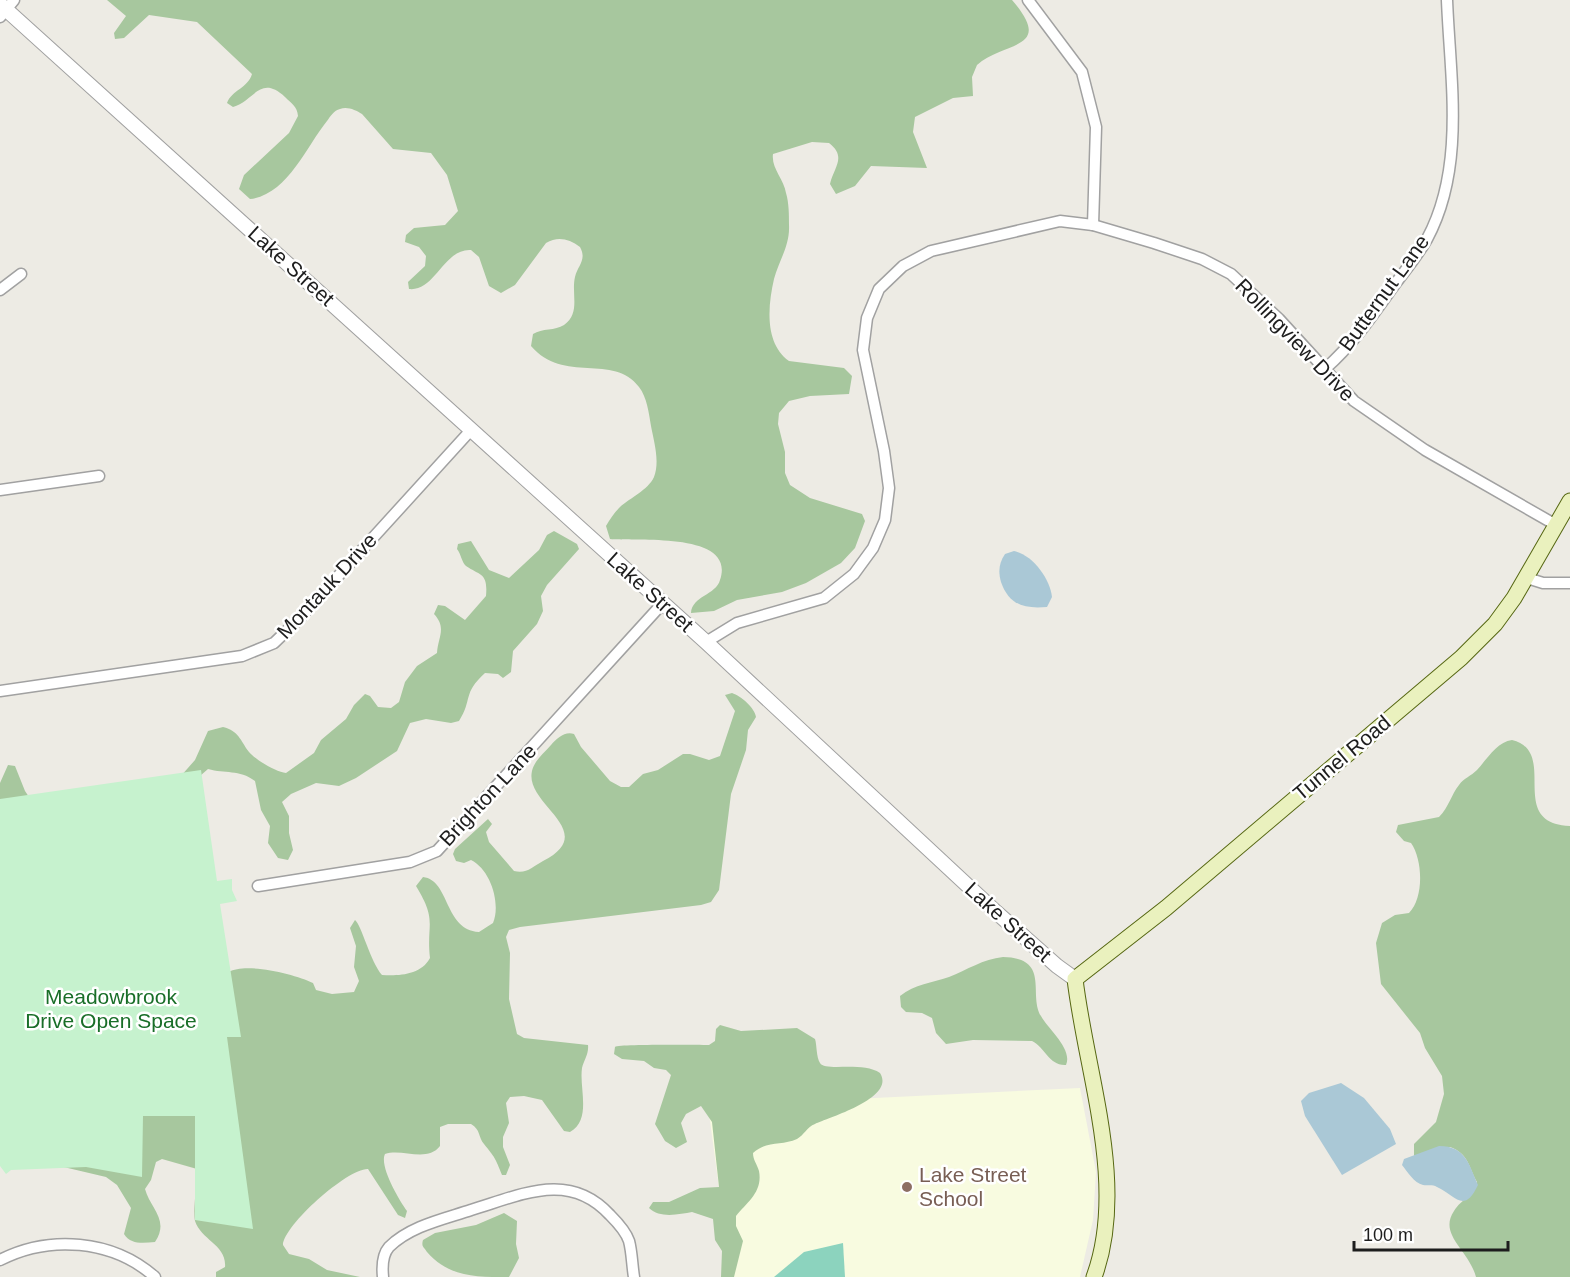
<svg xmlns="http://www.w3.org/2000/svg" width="1570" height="1277" font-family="Arial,sans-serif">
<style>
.education{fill:#f8fbe0}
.forest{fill:#a7c79e}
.park{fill:#c6f2ce}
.pitch{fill:#8cd3be}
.water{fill:#aac8d6}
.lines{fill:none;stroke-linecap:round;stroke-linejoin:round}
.minor-casing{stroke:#a1a1a1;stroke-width:13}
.tertiary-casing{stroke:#a1a1a1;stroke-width:16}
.secondary-casing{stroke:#566712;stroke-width:17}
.minor{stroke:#fff;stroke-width:10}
.tertiary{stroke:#fff;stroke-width:14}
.secondary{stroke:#eaf1be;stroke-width:15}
.education-dot{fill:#8d6e63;stroke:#fff;stroke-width:2}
.labels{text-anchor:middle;stroke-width:5;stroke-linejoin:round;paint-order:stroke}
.street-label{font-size:21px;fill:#1d1d1d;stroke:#fff}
.park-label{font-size:21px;fill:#196e28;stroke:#fff}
.education-label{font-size:21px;fill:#785e54;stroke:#fff;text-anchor:start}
</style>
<rect width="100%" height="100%" fill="#edebe4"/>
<polygon class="education" points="1080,1088 1096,1172 1093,1220 1080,1277 731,1277 708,1106"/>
<g class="forest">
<path d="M107 0H1012C1055 50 1005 41 977 65L972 77 973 96 953 98 915 117 913 132 927 168 871 166 855 186 836 194 830 184C834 167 847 157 829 143L812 142 773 154C771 168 784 179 786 193 789 203 789 215 789 225 790 246 779 260 774 279 768 305 764 343 789 361L844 368 852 376 849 394 810 396 789 401 779 413 778 424 785 452V473L790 485 810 498 862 514 865 521 855 548 841 563 806 583 782 592 737 600 714 611 691 613C692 596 716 595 720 580 737 530 631 542 610 539L606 526C610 519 614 513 620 507 630 498 648 490 654 477 660 461 654 442 651 426 649 414 647 397 639 387 614 353 563 384 531 346L533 334C542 328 555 331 564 325 581 313 571 294 575 277 578 265 587 260 580 247 569 239 558 236 546 243L515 285 501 293 489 286 479 257 471 250C444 248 435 292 409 289L408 282 425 266 426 256 419 247 405 242 406 235 414 228 445 225 458 211 447 175 431 153 393 149 362 114C356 110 347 106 340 109 334 110 330 117 327 121 306 147 287 195 250 199L239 189 244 175 289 133 298 116C297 106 292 104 285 97 260 74 254 101 233 107L227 103C232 90 248 88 252 74L197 22 149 15 124 38 115 39 114 33 126 16Z"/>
<path d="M554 531 577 544 579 549 547 585 541 596 543 611 537 624 513 651 511 672 503 678 498 674 485 673C462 694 473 699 459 721L451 723 426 719 410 723 397 751 356 778 339 786 316 783 291 794 282 802 289 816V833L293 850 288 860 278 858 268 843 270 826 261 810 255 781C239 769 225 774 208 769L200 776 229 972C245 962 295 974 313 983L316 990 332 994 354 992 359 981 354 967 356 946 350 928 355 920C361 924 371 963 382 975 399 976 421 975 430 958 426 923 438 922 416 886L423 877C450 880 444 930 479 932L493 923C501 904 491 870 471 860L464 863 456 861 453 854 455 849 488 819 492 824 486 832 489 842 514 871C527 874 532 867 543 861 601 831 524 805 532 771 534 761 545 752 551 745 557 738 565 731 574 734L581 747 610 781 621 787H629L643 774 658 770 683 754H690L709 760 720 756 735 711 725 695 732 693C741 696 755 708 756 717L748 730 746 750 731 794 719 890 711 902 701 905 520 927 509 930 506 937 510 953 509 999 517 1034 524 1038 588 1045C589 1054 584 1060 582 1068 579 1089 592 1119 570 1132L564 1131 542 1100 524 1096 510 1097 506 1103 509 1123 503 1137V1147L510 1165 506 1175H502C495 1157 495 1158 484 1144 478 1137 481 1130 471 1124H448L440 1127V1146C427 1163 402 1148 385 1154 379 1166 399 1200 407 1211L405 1218 398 1215 368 1169C348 1168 284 1225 283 1245L289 1254 309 1259 327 1270 360 1277H216V1272L225 1267C227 1245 201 1240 195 1221 193 1213 197 1180 197 1169L162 1159 156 1162 151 1180 145 1189C150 1208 170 1220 155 1242 143 1243 131 1245 124 1234L131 1208 117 1185 106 1177 0 1152V783L8 765 15 766 25 791 31 800 180 777 195 760 208 731 223 727C239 731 240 740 249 752 256 760 276 772 286 773L314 753 321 740 346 719 354 705 365 694 370 696 378 707 391 708 399 702 405 682 417 666 437 653C438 637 447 628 434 614L438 605 445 606 465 620 486 596C488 573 481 576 466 566 462 563 461 554 457 549L458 544 471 541 489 570 509 578 539 550 547 535Z"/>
<path d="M1512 740C1560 752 1505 823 1570 826V1277H1476C1469 1250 1438 1235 1454 1211 1462 1198 1473 1198 1477 1182 1468 1166 1469 1154 1450 1147L1414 1156V1144L1436 1122 1444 1094 1442 1076 1425 1048 1420 1033 1381 984 1376 943 1382 923 1395 915 1409 913C1424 898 1423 860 1411 843L1404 841 1396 832 1398 825 1439 817C1449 807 1451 795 1459 785 1464 778 1471 776 1477 770 1487 759 1497 742 1512 740Z"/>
<path d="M1003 957C1051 958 1028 994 1041 1016 1048 1029 1073 1049 1066 1065 1049 1066 1045 1047 1032 1041L973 1040 946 1044 936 1033 932 1018 922 1013 906 1012 901 1007 900 996C915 984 932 983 949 977 967 970 983 959 1003 957Z"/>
<path d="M720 1025 741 1031 797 1028 815 1039C817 1045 816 1057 820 1063 825 1072 862 1061 880 1073 896 1098 830 1117 815 1124 807 1127 804 1135 797 1139 782 1146 767 1140 753 1153 753 1160 757 1164 759 1171 763 1192 747 1202 736 1216V1226L743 1241 734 1277H721L722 1251 715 1240 713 1219 692 1212C680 1214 660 1219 649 1208L653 1202H669L700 1188 719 1187 712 1122 701 1106 686 1114 681 1123 687 1142 676 1148 665 1141 655 1124 671 1075 666 1070 654 1068 644 1061 622 1059 614 1054 615 1047C619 1044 696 1045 709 1045L715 1041 716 1029Z"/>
<path d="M504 1213 517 1221 516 1244 519 1258 509 1277C474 1277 449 1277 427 1252 424 1247 421 1247 423 1240L435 1233 476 1225Z"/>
</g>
<polygon class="park" points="201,770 217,881 232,879 232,890 237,901 220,904 241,1037 227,1037 253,1229 195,1220 195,1116 143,1116 142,1177 86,1167 11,1170 6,1174 0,1166 0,799"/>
<polygon class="pitch" points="843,1243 845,1277 774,1277 804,1252"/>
<g class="water">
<path d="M1014 551C1033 555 1050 579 1052 597L1047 607C1024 609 1009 605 1001 582 998 571 999 563 1005 554Z"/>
<polygon points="1341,1083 1364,1098 1390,1129 1396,1144 1342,1175 1305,1116 1301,1101 1309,1093"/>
<path d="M1439 1146C1466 1146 1469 1165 1478 1185 1464 1215 1455 1195 1437 1187 1432 1184 1428 1186 1423 1185 1414 1183 1407 1171 1402 1165L1404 1159Z"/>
</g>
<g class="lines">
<g class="minor-casing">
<g id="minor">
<polyline points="1028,0 1082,72 1096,127 1093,225"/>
<polyline points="0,17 14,0"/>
<polyline points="0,290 21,274"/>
<path d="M1326 368C1352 345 1370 319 1390 291 1402 274 1417 257 1427 239 1466 167 1450 78 1447 0"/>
<polyline points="0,490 99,476"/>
<polyline points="1527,578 1543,583 1570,583"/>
<polyline points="706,642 737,623 824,598 854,574 873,548 885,520 889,488 884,451 863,350 867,318 879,289 903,266 931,251 1060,221 1093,225 1154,243 1202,259 1231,274 1279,319 1354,401 1425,450 1556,525"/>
<polyline points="0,691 242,656 274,643 300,618 471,430"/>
<polyline points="258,886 410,862 437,851 662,604"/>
<path d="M0 1260C49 1235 112 1239 155 1277"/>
<path d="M383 1277C382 1267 382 1255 389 1247 410 1226 444 1219 471 1210 521 1195 569 1170 610 1215 617 1222 626 1232 629 1241 632 1252 632 1265 634 1277"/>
</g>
</g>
<g class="tertiary-casing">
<polyline id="tertiary" points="0,4 706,642 996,912 1057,966 1075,979"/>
</g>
<g class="secondary-casing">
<path id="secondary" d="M1094 1277C1128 1185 1086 1073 1075 979L1166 908 1461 658 1495 624 1514 598 1570 501"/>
</g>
<use href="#minor" class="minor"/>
<use href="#tertiary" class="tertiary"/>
<use href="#secondary" class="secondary"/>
</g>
<circle class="education-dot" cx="907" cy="1187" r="6"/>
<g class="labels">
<g class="street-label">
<text transform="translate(291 266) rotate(42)" y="7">Lake Street</text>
<text transform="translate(1384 293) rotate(-54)" y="7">Butternut Lane</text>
<text transform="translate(1295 340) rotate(46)" y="7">Rollingview Drive</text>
<text transform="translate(327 586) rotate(-47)" y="7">Montauk Drive</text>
<text transform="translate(650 592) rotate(42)" y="7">Lake Street</text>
<text transform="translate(1342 758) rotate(-40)" y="7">Tunnel Road</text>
<text transform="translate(488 795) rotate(-47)" y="7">Brighton Lane</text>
<text transform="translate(1008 922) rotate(42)" y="7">Lake Street</text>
</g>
<g class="park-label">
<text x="111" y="1004">Meadowbrook<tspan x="111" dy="24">Drive Open Space</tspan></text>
</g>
<g class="education-label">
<text x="919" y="1182">Lake Street<tspan x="919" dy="24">School</tspan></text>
</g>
</g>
<path d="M1354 1241v9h154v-9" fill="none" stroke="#1d1d1d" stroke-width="3"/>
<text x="1363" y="1241" font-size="18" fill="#1d1d1d" stroke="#ffffff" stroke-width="4.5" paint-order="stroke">100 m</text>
</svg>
